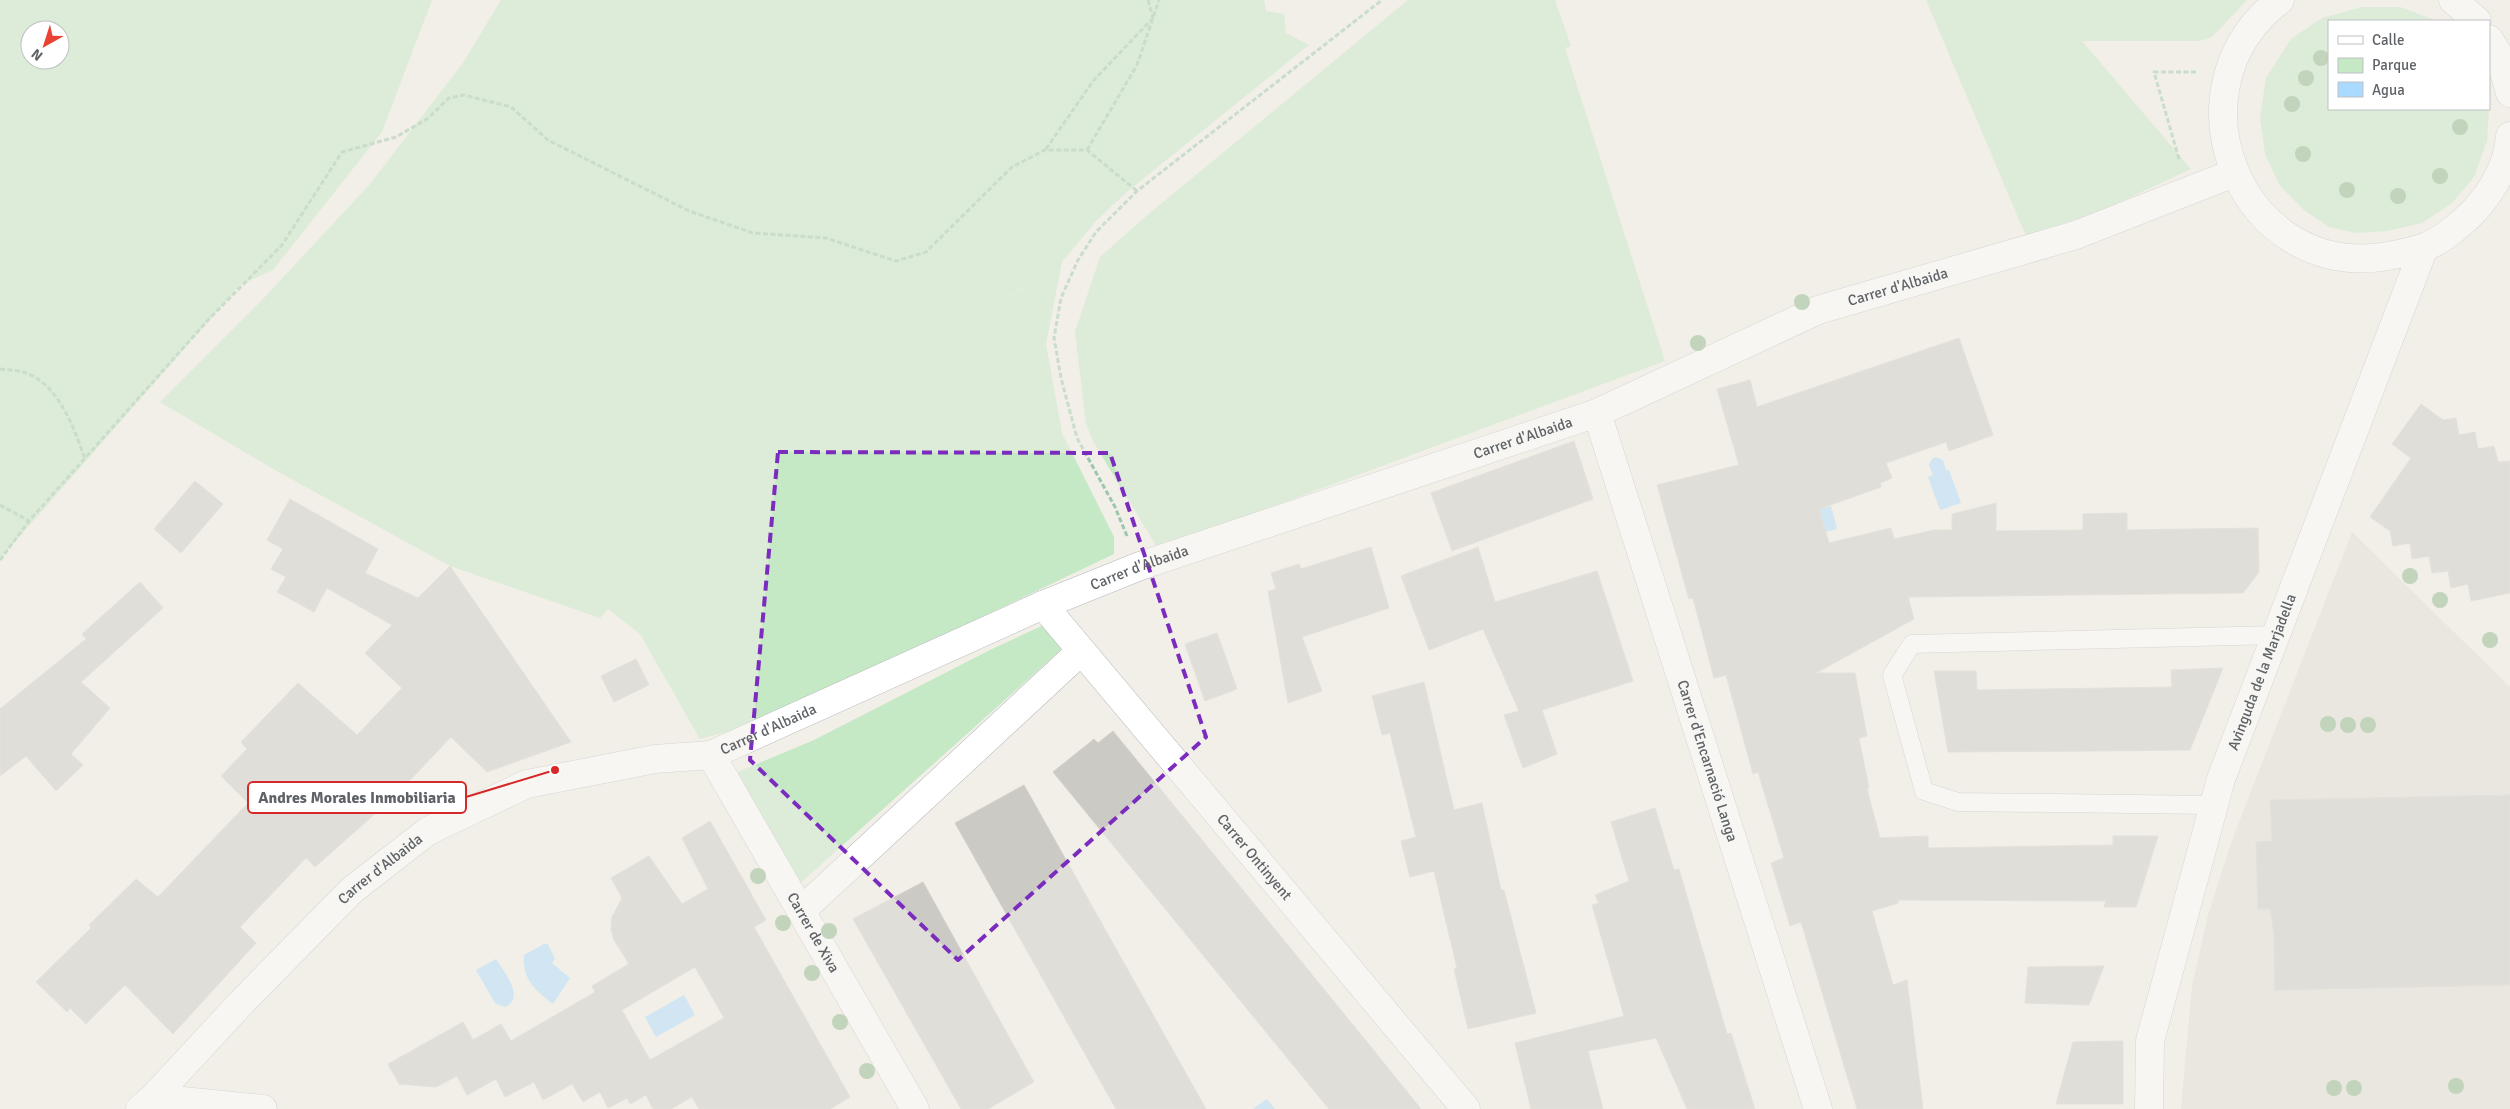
<svg xmlns="http://www.w3.org/2000/svg" width="2510" height="1109" font-family="Signika,sans-serif">
<style>
.education{fill:#e1ded6}
.green{fill:#c5e8c5;fill-rule:evenodd}
.water{fill:#aadaff}
.building{fill:#cccac5;stroke:#d6d1c6;fill-rule:evenodd}
.lines{fill:none;stroke-linecap:round;stroke-linejoin:round}
.lane-casing{stroke:#b5b8bc;stroke-width:19}
.street-casing{stroke:#b5b8bc;stroke-width:29}
.path{stroke:#9cc7a9;stroke-width:3;stroke-dasharray:5 2.5;stroke-linecap:butt}
.lane{stroke:#fff;stroke-width:18}
.street{stroke:#fff;stroke-width:28}
.tree{fill:#89b387}
.marked{fill:none;stroke:#7b2cbf;stroke-width:4;stroke-dasharray:10 6;stroke-linejoin:round}
.labels{text-anchor:middle;stroke-width:4.5;stroke-linejoin:round;paint-order:stroke}
.street-label{font-size:15px;fill:#5f6368;stroke:#fff}
.leader{fill:none;stroke:#d62828;stroke-width:2}
.callout-dot{fill:#d62828;stroke:#fff;stroke-width:2}
.callout{fill:#fff;stroke:#d62828;stroke-width:2}
.callout-label{font-size:16px;text-anchor:middle;font-weight:bold;fill:#5f6368}
</style>
<rect width="100%" height="100%" fill="#f1efe8"/>
<polygon class="education" points="2352,532 2510,687 2510,1109 2181,1109 2192,986 2208,915 2232,840"/>
<g class="green">
<path d="M0 0H432L382 132 273 270 240 285 0 559ZM30 30H60V60H30Z"/>
<path d="M501 0H1264L1266 11 1284 14 1286 33 1309 45 1128 191 1096 221 1062 262 1046 344 1062 433 1114 537V554L948 633 730 731 700 739 640 634 608 609 600 618 450 566 275 470 160 402 263 299 370 184 463 63ZM1024 287 959 328 1023 287Z"/>
<polygon points="1408,0 1555,0 1571,46 1565,48 1665,361 1158,549 1094,443 1086,424 1075,332 1100,257 1145,217"/>
<polygon points="1926,0 2247,0 2212,37 2199,41 2082,41 2191,169 2103,210 2026,236"/>
<polygon points="2362,7 2400,7 2437,21 2329,21 2329,109 2489,109 2487,141 2474,177 2452,203 2422,223 2387,231 2356,233 2329,227 2304,210 2280,186 2265,154 2260,118 2266,78 2291,39 2322,18"/>
<polygon points="1048,623 1064,647 797,886 733,774 814,740 992,649"/>
</g>
<g class="water">
<polygon points="1935,457 1943,460 1946,470 1949,470 1961,503 1940,510 1928,477 1933,475 1929,465 1931,460"/>
<polygon points="1831,506 1837,529 1802,538 1796,516"/>
<path d="M544 944H548L555 959 552 963 570 978 553 1004C535 990 522 979 524 955Z"/>
<path d="M496 959C504 972 526 998 505 1007L495 1003 476 970Z"/>
<polygon points="684,995 695,1015 656,1037 645,1017"/>
<polygon points="1267,1099 1275,1109 1254,1109 1254,1108"/>
</g>
<g class="building">
<polygon points="1959,338 1993,435 1949,451 1946,442 1886,463 1892,478 1880,483 1881,487 1819,509 1829,543 1891,528 1894,539 1934,530 1952,530 1952,514 1996,503 1996,531 2083,530 2083,514 2127,513 2127,530 2258,528 2259,572 2243,593 1908,597 1914,619 1816,673 1855,673 1867,736 1859,738 1869,788 1867,789 1880,838 1928,836 1928,848 2113,845 2113,836 2158,836 2136,907 2104,907 2106,901 1898,900 1898,903 1872,911 1893,985 1907,980 1923,1109 1857,1109 1801,922 1790,926 1783,902 1771,863 1784,858 1758,772 1753,774 1726,675 1714,678 1693,598 1689,599 1657,485 1739,465 1717,389 1750,380 1757,407"/>
<polygon points="2421,404 2443,420 2456,418 2459,435 2475,432 2478,449 2494,446 2498,462 2510,461 2510,593 2471,601 2468,584 2451,588 2448,571 2432,573 2429,556 2412,559 2410,543 2393,546 2390,531 2370,517 2411,458 2392,444"/>
<polygon points="1574,441 1593,499 1452,551 1431,493"/>
<polygon points="195,481 223,504 181,553 154,529"/>
<polygon points="290,499 378,549 365,573 418,598 450,566 571,742 487,772 451,737 395,796 315,867 306,858 240,927 256,943 173,1034 125,985 86,1024 70,1008 67,1012 36,982 91,928 89,925 136,879 158,897 248,803 221,776 247,749 241,742 298,683 357,735 402,688 365,653 392,625 327,588 314,612 277,592 286,577 271,569 283,549 267,540"/>
<polygon points="1371,547 1389,608 1302,637 1322,691 1288,703 1268,591 1276,589 1271,573 1299,564 1301,569"/>
<polygon points="1478,547 1495,602 1597,571 1633,681 1542,710 1557,754 1523,768 1504,715 1519,711 1483,629 1429,650 1401,576"/>
<polygon points="140,582 163,608 81,682 110,708 71,754 83,765 56,791 26,756 0,776 0,709 86,639 82,634"/>
<polygon points="1217,633 1237,689 1205,701 1185,644"/>
<polygon points="636,659 649,685 614,702 601,676"/>
<polygon points="2223,668 2190,750 2094,751 1948,752 1934,671 1976,671 1977,690 2172,687 2171,670"/>
<polygon points="1424,682 1454,810 1482,803 1501,890 1504,890 1536,1013 1468,1029 1454,969 1457,968 1434,871 1410,877 1401,841 1416,837 1390,733 1382,735 1372,696"/>
<polygon points="1113,731 1363,1037 1421,1109 1329,1109 1053,772 1094,739 1098,743"/>
<polygon points="1024,785 1206,1109 1116,1109 955,823"/>
<polygon points="2510,795 2510,985 2275,990 2274,935 2270,909 2258,909 2256,842 2272,841 2270,800"/>
<polygon points="1655,808 1674,870 1679,869 1727,1034 1731,1033 1755,1109 1687,1109 1656,1038 1588,1051 1603,1109 1531,1109 1515,1043 1624,1016 1592,905 1599,903 1595,895 1629,881 1611,822"/>
<path d="M710 821 766 920 754 927 850 1097 830 1109H699L692 1097 671 1109H653L646 1095 630 1104 627 1098 608 1108 600 1092 583 1102 572 1084 543 1100 534 1082 505 1097 496 1079 467 1095 457 1076 436 1087 399 1084 388 1064 463 1022 473 1040 501 1024 511 1041 595 992 592 986 629 964 614 940 611 929 612 917 622 898 611 878 649 856 682 904 708 889 682 838ZM695 967 724 1018 650 1060 622 1010Z"/>
<polygon points="923,882 1034,1082 988,1109 961,1109 853,919"/>
<polygon points="2104,966 2089,1005 2025,1003 2028,967"/>
<polygon points="2123,1041 2123,1104 2056,1104 2073,1042"/>
</g>
<g class="lines">
<g class="lane-casing">
<polyline id="lane" points="2214,805 1958,802 1924,791 1892,675 1912,644 2277,635"/>
</g>
<g class="street-casing">
<g id="street">
<path d="M2280 0C2162 90 2242 282 2388 256 2421 250 2433 247 2459 225 2485 204 2508 170 2510 136"/>
<polyline points="2453,0 2477,21"/>
<polyline points="2489,39 2500,57 2510,93"/>
<path id="s1" d="M1597 413 1818 1109"/>
<path id="s2" d="M1043 605 1466 1109"/>
<path id="s3" d="M711 755 915 1109"/>
<polyline points="801,911 1081,651"/>
<polyline points="153,1098 263,1109"/>
<path id="s4" d="M140 1109 153 1098 241 1003 352 890 428 831 527 784 655 759 711 755 1043 605 1140 566 1597 413 1818 310 2076 235 2234 173"/>
<path id="s5" d="M2149 1109 2150 1041 2221 779 2423 250"/>
</g>
</g>
<g class="path">
<polyline points="1148,0 1153,18"/>
<polyline points="1046,149 1093,81 1153,18"/>
<polyline points="1087,150 1137,65 1159,0"/>
<polyline points="2179,159 2154,72 2196,72"/>
<path d="M0 369C8 370 16 370 23 372 58 382 74 428 85 459"/>
<polyline points="0,505 29,521"/>
<polyline points="1127,536 1115,507 1077,438 1061,378 1054,338 1061,298 1078,260 1096,232 1137,191 1382,0"/>
<polyline points="0,560 29,521 209,319 282,245 342,152 396,137 427,119 449,98 464,95 511,107 548,140 689,211 753,233 826,238 896,261 926,252 1012,167 1045,150 1087,150 1137,191"/>
</g>
<use href="#lane" class="lane"/>
<use href="#street" class="street"/>
</g>
<g class="tree">
<circle cx="2321" cy="58" r="8"/>
<circle cx="2306" cy="78" r="8"/>
<circle cx="2292" cy="104" r="8"/>
<circle cx="2460" cy="127" r="8"/>
<circle cx="2303" cy="154" r="8"/>
<circle cx="2440" cy="176" r="8"/>
<circle cx="2347" cy="190" r="8"/>
<circle cx="2398" cy="196" r="8"/>
<circle cx="1802" cy="302" r="8"/>
<circle cx="1698" cy="343" r="8"/>
<circle cx="2410" cy="576" r="8"/>
<circle cx="2440" cy="600" r="8"/>
<circle cx="2490" cy="640" r="8"/>
<circle cx="2328" cy="724" r="8"/>
<circle cx="2348" cy="725" r="8"/>
<circle cx="2368" cy="725" r="8"/>
<circle cx="758" cy="876" r="8"/>
<circle cx="783" cy="923" r="8"/>
<circle cx="829" cy="931" r="8"/>
<circle cx="812" cy="973" r="8"/>
<circle cx="840" cy="1022" r="8"/>
<circle cx="867" cy="1071" r="8"/>
<circle cx="2456" cy="1086" r="8"/>
<circle cx="2334" cy="1088" r="8"/>
<circle cx="2354" cy="1088" r="8"/>
</g>
<path d="M0 0H2510V1109H0ZM778 452 1110 453 1206 737 958 960 750 760Z" fill="#f1efe8" fill-opacity=".55" fill-rule="evenodd"/>
<path class="marked" d="M778 452 1110 453 1206 737 958 960 750 760Z"/>
<g class="labels">
<g class="street-label">
<text dy="5" stroke="none"><textPath href="#s4" startOffset="1975">Carrer d'Albaida</textPath></text>
<text dy="5" stroke="none"><textPath href="#s4" startOffset="1570">Carrer d'Albaida</textPath></text>
<text dy="5" stroke="none"><textPath href="#s4" startOffset="1165">Carrer d'Albaida</textPath></text>
<text dy="5" stroke="none"><textPath href="#s5" startOffset="454">Avinguda de la Marjadella</textPath></text>
<text dy="5" stroke="none"><textPath href="#s4" startOffset="760">Carrer d'Albaida</textPath></text>
<text dy="5" stroke="none"><textPath href="#s1" startOffset="365">Carrer d'Encarnació Langa</textPath></text>
<text dy="5" stroke="none"><textPath href="#s2" startOffset="329">Carrer Ontinyent</textPath></text>
<text dy="5" stroke="none"><textPath href="#s4" startOffset="340">Carrer d'Albaida</textPath></text>
<text dy="5" stroke="none"><textPath href="#s3" startOffset="205">Carrer de Xiva</textPath></text>
</g>
</g>
<path class="leader" d="M555 770L466 797"/>
<circle class="callout-dot" cx="555" cy="770" r="5"/>
<rect class="callout" x="248" y="782" width="218" height="31" rx="5"/>
<g class="callout-label">
<text x="357" y="803">Andres Morales Inmobiliaria</text>
</g>
<rect x="2328" y="20" width="162" height="90" fill="#ffffff" stroke="#bfc1c3"/>
<rect x="2338" y="36" width="25" height="8" fill="#ffffff" stroke="#bfc1c3"/>
<text x="2372" y="45" font-size="15" fill="#5f6368">Calle</text>
<rect x="2338" y="58" width="25" height="15" fill="#c5e8c5" stroke="#bfc1c3"/>
<text x="2372" y="70" font-size="15" fill="#5f6368">Parque</text>
<rect x="2338" y="82" width="25" height="15" fill="#aadaff" stroke="#bfc1c3"/>
<text x="2372" y="95" font-size="15" fill="#5f6368">Agua</text>
<g transform="translate(45 45) rotate(219)"><circle r="24" fill="#ffffff" stroke="#bfc1c3"/>
<path d="M0-4L9 19L0 12L-9 19Z" fill="#ea4335"/>
<text y="-8" font-size="14" font-weight="bold" text-anchor="middle" fill="#5f6368">N</text>
</g>
</svg>
